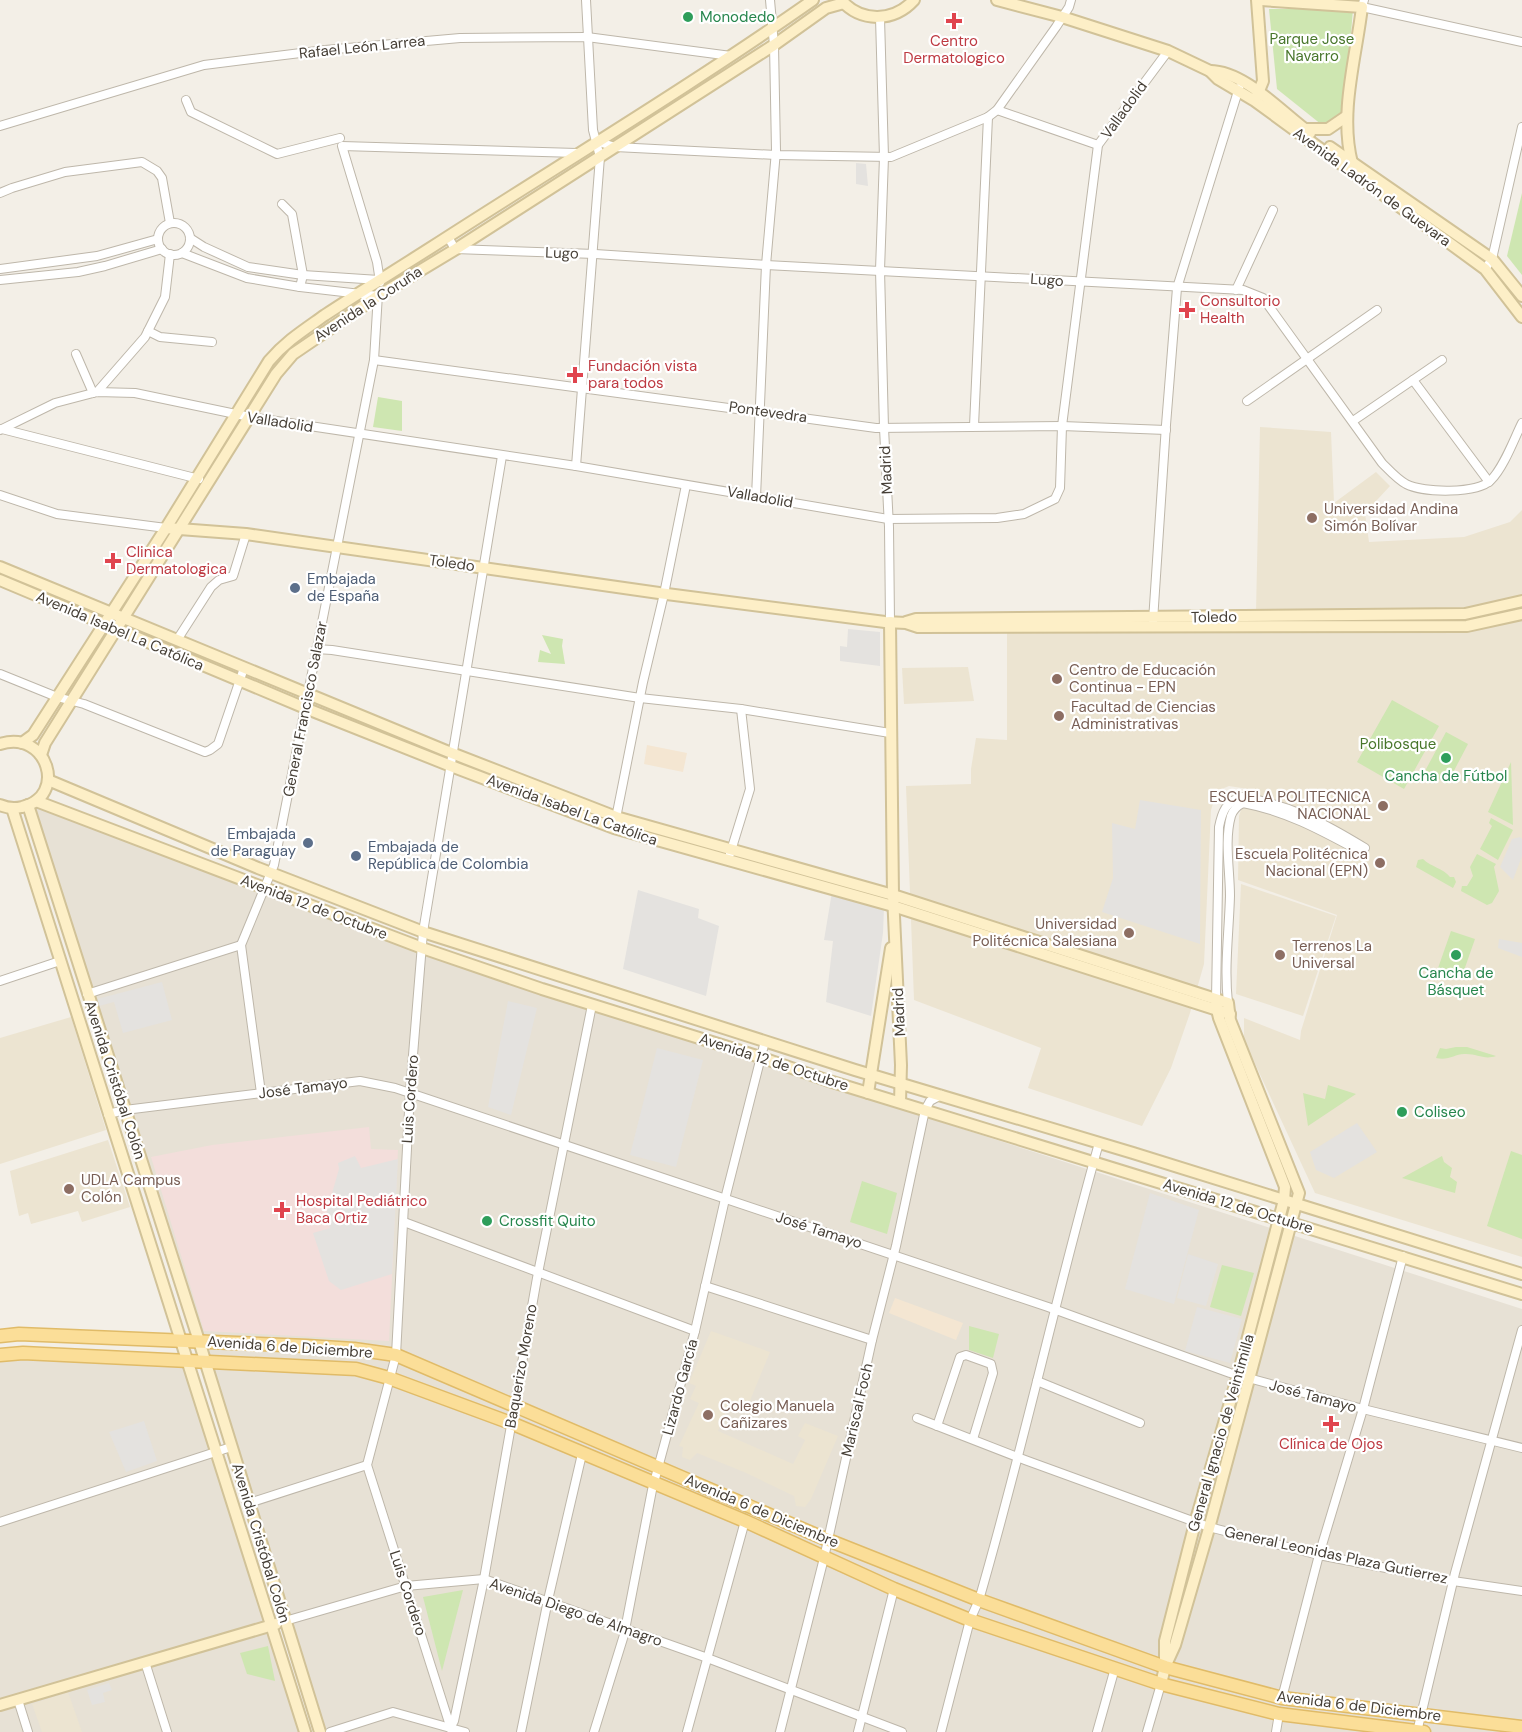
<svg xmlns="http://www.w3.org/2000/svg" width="1522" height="1732" font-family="'DM Sans',sans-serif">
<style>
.residential{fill:#e7e1d5}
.commercial{fill:#f4e6d2}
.education{fill:#ece4d1}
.medical{fill:#f3dedb}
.green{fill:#cee6b1}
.parking{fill:#e4e2df}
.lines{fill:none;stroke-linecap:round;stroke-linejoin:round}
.street-casing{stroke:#beb7aa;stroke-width:10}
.secondary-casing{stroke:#d1c298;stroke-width:14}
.primary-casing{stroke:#e0bb68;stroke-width:15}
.street{stroke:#fff;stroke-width:8}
.secondary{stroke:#fdefc7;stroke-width:10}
.primary{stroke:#fbde98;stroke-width:12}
.leisure-dot{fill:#2e9e5b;stroke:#fff;stroke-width:2}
.health-dot{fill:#e0444e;stroke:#fff;stroke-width:2}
.education-dot{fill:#8d6e63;stroke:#fff;stroke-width:2}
.service-dot{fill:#5c6f8a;stroke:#fff;stroke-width:2}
.labels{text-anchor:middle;stroke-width:4.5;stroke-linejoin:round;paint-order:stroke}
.leisure-label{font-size:15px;fill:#27864d;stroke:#fff;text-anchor:start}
.park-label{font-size:15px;fill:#48762b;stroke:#fff}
.health-label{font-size:15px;fill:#be3a42;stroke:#fff;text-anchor:start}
.street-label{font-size:15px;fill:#463f36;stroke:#fff}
.education-label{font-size:15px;fill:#785e54;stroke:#fff;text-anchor:start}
.service-label{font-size:15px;fill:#4e5e75;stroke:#fff;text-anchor:start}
</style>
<rect width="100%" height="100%" fill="#f3efe7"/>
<g class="residential">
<polygon points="47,799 562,1000 1522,1309 1522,1732 325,1732 34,807"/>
<polygon points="0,1349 194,1355 188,1370 301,1732 0,1732"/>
</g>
<g class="commercial">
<polygon points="647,745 687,753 683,772 644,764"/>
<polygon points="895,1298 963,1323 956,1340 889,1313"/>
</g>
<g class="education">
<polygon points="1260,427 1331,432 1334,503 1376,472 1390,486 1365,513 1369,542 1464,537 1510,522 1522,510 1522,597 1467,611 1256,612"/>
<polygon points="1522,618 1522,1257 1315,1193 1244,1040 1244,1018 1300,1040 1301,1031 1337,915 1238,880 1239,816 1248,789 1229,786 1217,791 1211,810 1204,964 1190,1013 1171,1068 1142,1126 1028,1088 1041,1048 914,1000 906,786 971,784 971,769 976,738 1007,740 1007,627 1464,631"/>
<polygon points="968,667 974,701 904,704 902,668"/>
<polygon points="1241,884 1336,916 1303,1016 1236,994"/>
<polygon points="71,1017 106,1130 0,1164 0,1038"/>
<polygon points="108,1140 130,1207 82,1222 78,1211 31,1224 28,1213 19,1216 10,1171"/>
<polygon points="711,1331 770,1352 747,1408 730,1400 718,1431 793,1464 805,1440 798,1436 805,1423 838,1436 811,1499 805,1507 796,1506 794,1496 744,1472 697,1453 690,1460 682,1457 683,1447 679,1446 699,1403 690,1399 696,1386 689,1383"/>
<polygon points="68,1692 82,1732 42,1732 32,1704"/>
</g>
<polygon class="medical" points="369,1127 371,1149 398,1150 389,1341 204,1331 151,1157 212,1145"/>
<g class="green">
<path d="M1269 9H1353L1345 106C1341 116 1333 121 1322 125L1277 89Z"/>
<polygon points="1522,193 1522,275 1507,256"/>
<polygon points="378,397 402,401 402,431 373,427"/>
<polygon points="542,635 563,639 562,646 565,664 538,662 540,650 551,654"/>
<polygon points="1392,700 1439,726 1404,789 1357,762"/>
<polygon points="1446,732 1468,744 1447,784 1425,771"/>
<polygon points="1511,762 1513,825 1488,812"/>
<polygon points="1491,818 1513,830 1498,860 1480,849 1492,826 1489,823"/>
<polygon points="1477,854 1496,864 1494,867 1499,891 1492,903 1487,905 1461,891 1462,886 1467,886 1473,876 1470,867"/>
<path d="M1423 859C1431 867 1443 868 1450 877H1454L1456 882 1453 888 1416 867 1418 860Z"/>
<polygon points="1451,931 1475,939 1461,979 1437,971"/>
<path d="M1456 1047H1467L1496 1056C1484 1060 1478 1054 1466 1054 1455 1053 1450 1061 1436 1058L1440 1048 1446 1049Z"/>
<polygon points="1328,1085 1356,1094 1308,1126 1303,1093 1325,1099"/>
<polygon points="1511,1151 1522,1155 1522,1239 1487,1226"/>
<polygon points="1442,1156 1444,1162 1452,1168 1450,1177 1457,1182 1455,1193 1402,1178"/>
<polygon points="862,1181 897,1193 887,1234 850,1222"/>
<polygon points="1222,1265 1254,1273 1241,1316 1210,1307"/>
<polygon points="969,1326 999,1334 993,1358 969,1350"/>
<polygon points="463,1590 442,1671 423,1597"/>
<polygon points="268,1646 275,1681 247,1674 240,1653"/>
</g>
<g class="parking">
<polygon points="856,163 866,164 868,186 856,184"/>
<polygon points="848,629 880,632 880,666 840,661 840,646 847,647"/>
<polygon points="1140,800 1201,810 1200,944 1102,912 1113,878 1112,823 1135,829"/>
<polygon points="1520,837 1522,839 1522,856 1513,880 1500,867 1512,839"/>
<polygon points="638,890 699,909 698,918 719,926 706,996 623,969"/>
<polygon points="832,892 884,908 883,933 871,1016 826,1002 833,941 824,940"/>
<polygon points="1499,939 1522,943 1522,957 1498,948"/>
<polygon points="162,982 172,1020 123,1033 114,1002 99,1006 97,999"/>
<polygon points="508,1001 537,1008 511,1115 488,1107"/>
<polygon points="657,1048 703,1060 676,1167 630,1155"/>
<polygon points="1357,1123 1377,1152 1334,1178 1316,1170 1310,1152"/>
<polygon points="355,1156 361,1168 398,1159 392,1274 341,1290 329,1281 313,1233 330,1228 327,1211 339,1169 338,1163"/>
<polygon points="1150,1193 1199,1210 1174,1304 1125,1289"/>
<polygon points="1188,1254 1218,1264 1206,1306 1177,1298"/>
<polygon points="1197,1307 1242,1319 1230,1363 1185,1351"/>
<polygon points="144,1421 157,1461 126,1472 109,1432"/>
<polygon points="109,1683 112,1690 103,1693 105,1702 92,1705 87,1690"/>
</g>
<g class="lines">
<g class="street-casing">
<g id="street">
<polyline points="1364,0 1362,7 1522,42"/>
<polyline points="880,18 884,157 880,270 884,428 889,527 890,622"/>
<polyline points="186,100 191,112 277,154 340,138"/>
<polyline points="997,110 1098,145"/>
<polyline points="0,126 204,65 325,50 460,38 587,37 731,56"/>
<polyline points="596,141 615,147 776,155 891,157 988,117 997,110 1056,27 1069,7 1071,0"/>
<polyline points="0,193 12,188 65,172 142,162 157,171 162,178 170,223"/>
<polyline points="282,204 292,214 303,275 300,287"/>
<circle cx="174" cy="239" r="16"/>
<path d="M448 237 455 249 595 254 766 265 1243 290 1263 298 1382 463C1390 471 1397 479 1406 484 1424 493 1477 494 1491 480 1504 467 1514 439 1522 423"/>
<polyline points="190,238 204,247 248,267 303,275 379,280"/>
<polyline points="182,253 247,278 300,287 378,296"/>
<polyline points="0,269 97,256 158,239"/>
<polyline points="1485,269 1492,259 1522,127"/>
<polyline points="0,280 78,272 105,266 162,249"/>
<polyline points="380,282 377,262 342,146 577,153"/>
<polyline points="1236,290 1273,210"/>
<polyline points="148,331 160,337 212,342"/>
<polyline points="76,354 93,393"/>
<polyline points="374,360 876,428 1062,426 1166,430"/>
<polyline points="1413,380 1489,482"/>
<polyline points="97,392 145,337 165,297 170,254"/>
<polyline points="1247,401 1377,310"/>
<polyline points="1353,421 1442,360"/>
<polyline points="974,426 988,117"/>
<polyline points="2,429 199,479"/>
<polyline points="0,430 55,403 97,392 135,393 250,417 576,466 888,519 997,518 1024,514 1055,499 1060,488 1062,426 1098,145 1168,51"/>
<polyline points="576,466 600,157 593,130 586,0"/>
<polyline points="0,495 57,514 166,528"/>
<polyline points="756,497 766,265 776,151 774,45 770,0"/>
<polyline points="1153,621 1166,425 1177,288 1239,88"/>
<polyline points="177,640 211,587 219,580 233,576 246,534"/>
<polyline points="316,649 332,650 640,698 741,709 890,733"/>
<polyline points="0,674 57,697 84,704 205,752 210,750 218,744 244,668"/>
<polyline points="614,828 643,682 664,594 686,485"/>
<polyline points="730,854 750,789 741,709"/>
<polyline points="0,981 60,961"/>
<polyline points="87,994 241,945"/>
<path d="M1216 999 1219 827C1222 812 1226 801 1242 797 1291 805 1324 823 1365 848"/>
<path d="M1228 1003C1224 967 1229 932 1230 896 1230 870 1224 841 1231 816 1233 810 1237 806 1243 803 1287 811 1324 832 1363 853"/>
<polyline points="261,1093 241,945 274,865 374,360 378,294"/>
<polyline points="108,1114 125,1110 360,1081 395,1088 1048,1307 1230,1373 1363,1409 1522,1448"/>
<polyline points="404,1222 695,1331"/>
<polyline points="705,1286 872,1340"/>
<polyline points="1037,1381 1140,1423"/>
<polyline points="917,1418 1025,1460 1209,1527 1319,1555 1453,1581 1522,1591"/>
<polyline points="937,1426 960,1357 966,1355 991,1364 993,1373 973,1439"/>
<polyline points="249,1503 367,1465"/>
<polyline points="0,1522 231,1447"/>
<polyline points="285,1621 406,1586 484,1579 702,1656 902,1732"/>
<polyline points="145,1662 167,1732"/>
<polyline points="1282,1698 1319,1555 1363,1409 1403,1256"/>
<polyline points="18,1700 28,1732"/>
<polyline points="450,1728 454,1721 484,1579 537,1278 592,1005"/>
<polyline points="330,1732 393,1712 465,1732"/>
<polyline points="452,1732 367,1465 396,1355 410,1092 423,932 502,456"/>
<polyline points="521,1732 548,1600 582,1454"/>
<polyline points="594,1732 624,1635 652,1490 695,1331 725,1199 765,1041"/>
<polyline points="687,1732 745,1521"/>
<polyline points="780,1732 824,1558 872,1340 896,1246 925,1110 930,1101 941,1095"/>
<polyline points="858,1732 894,1589"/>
<path d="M941 1732 970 1620 979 1600C1023 1449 1056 1295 1099 1143"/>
<polyline points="1097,1732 1115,1668"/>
<polyline points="1147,1732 1161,1684"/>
<polyline points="1276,1732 1279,1714"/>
<polyline points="1417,1732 1455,1573 1522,1330"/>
</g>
</g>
<g class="secondary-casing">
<g id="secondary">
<path d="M841 0C861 23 894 22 914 0"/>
<polyline points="997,0 1062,17 1168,51 1210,71 1218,79 1255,101 1485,269 1522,317"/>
<path d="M1261 0 1362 7C1356 58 1339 113 1352 163"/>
<path d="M1210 71C1245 71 1282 113 1310 133"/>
<polyline points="1256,98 1263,81 1257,0"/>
<polyline points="1303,129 1328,129 1347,116"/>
<polyline points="1330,147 1492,259 1522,296"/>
<polyline points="166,528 246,534 659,593 885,622 906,623 918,627 1467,626 1522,614"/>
<polyline points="0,567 444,750 616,817 893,895 1228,1003 1230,1020 1299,1193 1208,1532 1175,1645 1165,1667"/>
<polyline points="0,580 310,710 451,766 614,828 893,906 1230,1014"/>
<polyline points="890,622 893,895 901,1065 900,1102"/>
<polyline points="906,622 916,619 1465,614 1522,601"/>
<path d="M22 743 33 735 166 528 269 361C286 341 304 330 325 315 360 292 396 270 432 247 559 165 689 87 813 0"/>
<path d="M0 744C48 729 68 797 22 807 14 809 7 808 0 805"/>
<polyline points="41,755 45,743 276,374 293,354 378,296 456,249 774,45 826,8 844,3"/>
<polyline points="48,780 258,868 426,933 855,1070 1133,1153 1522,1274"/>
<polyline points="36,801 425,949 542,989 760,1057 826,1080 1522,1294"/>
<polyline points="28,805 199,1341 320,1732"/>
<polyline points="12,808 305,1732"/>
<polyline points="868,1093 891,948"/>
<polyline points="1161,1684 1165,1667 1165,1641 1195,1523 1238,1375 1284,1200 1285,1187 1219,1018 1216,1005"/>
<polyline points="0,1705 276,1624"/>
</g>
</g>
<g class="primary-casing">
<g id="primary">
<polyline points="0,1336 19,1334 307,1346 354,1349 396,1355 828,1540 979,1600 1165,1667 1282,1698 1522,1727"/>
<polyline points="0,1355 23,1353 356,1369 389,1378 511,1423 745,1521 894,1589 970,1620 1161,1684 1279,1714 1424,1732"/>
</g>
</g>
<use href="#street" class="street"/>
<use href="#secondary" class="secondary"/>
<use href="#primary" class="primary"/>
</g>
<g class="leisure-dot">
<circle cx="688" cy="17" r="6"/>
<circle cx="1446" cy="758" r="6"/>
<circle cx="1456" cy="955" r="6"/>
<circle cx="1402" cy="1112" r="6"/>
<circle cx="487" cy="1221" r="6"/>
</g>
<g class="health-dot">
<path d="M951 12h6v6h6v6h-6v6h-6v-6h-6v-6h6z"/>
<path d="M1184 301h6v6h6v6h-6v6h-6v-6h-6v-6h6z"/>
<path d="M572 366h6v6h6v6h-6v6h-6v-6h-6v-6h6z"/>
<path d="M110 552h6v6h6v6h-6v6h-6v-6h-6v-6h6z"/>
<path d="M279 1201h6v6h6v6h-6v6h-6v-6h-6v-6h6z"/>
<path d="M1328 1415h6v6h6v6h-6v6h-6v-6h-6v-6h6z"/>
</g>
<g class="education-dot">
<circle cx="1312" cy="518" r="6"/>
<circle cx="1057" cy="679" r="6"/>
<circle cx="1059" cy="716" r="6"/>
<circle cx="1383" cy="806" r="6"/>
<circle cx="1380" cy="863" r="6"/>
<circle cx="1129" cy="933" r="6"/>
<circle cx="1280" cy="955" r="6"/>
<circle cx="69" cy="1189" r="6"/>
<circle cx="708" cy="1415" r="6"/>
</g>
<g class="service-dot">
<circle cx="295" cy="588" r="6"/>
<circle cx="308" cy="843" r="6"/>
<circle cx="356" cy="856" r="6"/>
</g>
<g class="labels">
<g class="leisure-label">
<text x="700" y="22">Monodedo</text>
<text x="1446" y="781" text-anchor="middle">Cancha de Fútbol</text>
<text x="1456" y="978" text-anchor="middle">Cancha de<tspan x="1456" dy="17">Básquet</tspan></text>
<text x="1414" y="1117">Coliseo</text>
<text x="499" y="1226">Crossfit Quito</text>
</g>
<g class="park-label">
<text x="1312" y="44">Parque Jose<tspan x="1312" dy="17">Navarro</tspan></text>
<text x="1398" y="749">Polibosque</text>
</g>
<g class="health-label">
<text x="954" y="46" text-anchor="middle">Centro<tspan x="954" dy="17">Dermatologico</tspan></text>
<text x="1200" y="306">Consultorio<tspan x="1200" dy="17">Health</tspan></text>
<text x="588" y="371">Fundación vista<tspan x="588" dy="17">para todos</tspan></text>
<text x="126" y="557">Clinica<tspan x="126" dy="17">Dermatologica</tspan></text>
<text x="296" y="1206">Hospital Pediátrico<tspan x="296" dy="17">Baca Ortiz</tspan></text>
<text x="1331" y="1449" text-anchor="middle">Clínica de Ojos</text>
</g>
<g class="street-label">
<text transform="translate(362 47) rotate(-6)" y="5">Rafael León Larrea</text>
<text transform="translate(1124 110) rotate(-54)" y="5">Valladolid</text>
<text transform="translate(1372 187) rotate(36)" y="5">Avenida Ladrón de Guevara</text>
<text transform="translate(562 253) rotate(2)" y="5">Lugo</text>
<text transform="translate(1047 280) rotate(4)" y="5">Lugo</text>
<text transform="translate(368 304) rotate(-33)" y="5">Avenida la Coruña</text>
<text transform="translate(768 412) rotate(8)" y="5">Pontevedra</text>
<text transform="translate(280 422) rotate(9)" y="5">Valladolid</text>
<text transform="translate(886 470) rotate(-93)" y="5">Madrid</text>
<text transform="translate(760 497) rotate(10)" y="5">Valladolid</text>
<text transform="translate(452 563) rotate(8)" y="5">Toledo</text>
<text transform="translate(1214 617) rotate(-1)" y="5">Toledo</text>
<text transform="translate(120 631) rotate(23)" y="5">Avenida Isabel La Católica</text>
<text transform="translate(305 709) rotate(-79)" y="5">General Francisco Salazar</text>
<text transform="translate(572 810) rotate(20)" y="5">Avenida Isabel La Católica</text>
<text transform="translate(314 907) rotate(21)" y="5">Avenida 12 de Octubre</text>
<text transform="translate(899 1012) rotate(-93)" y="5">Madrid</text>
<text transform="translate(774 1062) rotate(18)" y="5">Avenida 12 de Octubre</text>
<text transform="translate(115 1080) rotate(72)" y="5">Avenida Cristóbal Colón</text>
<text transform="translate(303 1088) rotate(-7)" y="5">José Tamayo</text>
<text transform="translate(410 1099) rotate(-86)" y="5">Luis Cordero</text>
<text transform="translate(1238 1206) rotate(17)" y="5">Avenida 12 de Octubre</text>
<text transform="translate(819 1230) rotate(18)" y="5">José Tamayo</text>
<text transform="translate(290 1347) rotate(4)" y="5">Avenida 6 de Diciembre</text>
<text transform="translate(521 1366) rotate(-80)" y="5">Baquerizo Moreno</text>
<text transform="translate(680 1387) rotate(-75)" y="5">Lizardo García</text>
<text transform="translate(1313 1396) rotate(15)" y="5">José Tamayo</text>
<text transform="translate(857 1410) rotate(-77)" y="5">Mariscal Foch</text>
<text transform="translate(1221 1433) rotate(-74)" y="5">General Ignacio de Veintimilla</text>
<text transform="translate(762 1511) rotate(23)" y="5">Avenida 6 de Diciembre</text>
<text transform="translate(261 1543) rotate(73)" y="5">Avenida Cristóbal Colón</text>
<text transform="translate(1336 1555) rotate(12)" y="5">General Leonidas Plaza Gutierrez</text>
<text transform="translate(408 1593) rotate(72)" y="5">Luis Cordero</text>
<text transform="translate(576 1612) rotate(19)" y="5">Avenida Diego de Almagro</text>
<text transform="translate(1359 1706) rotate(7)" y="5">Avenida 6 de Diciembre</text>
</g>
<g class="education-label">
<text x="1324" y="514">Universidad Andina<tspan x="1324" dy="17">Simón Bolívar</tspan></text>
<text x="1069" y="675">Centro de Educación<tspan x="1069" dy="17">Continua - EPN</tspan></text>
<text x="1071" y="712">Facultad de Ciencias<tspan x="1071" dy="17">Administrativas</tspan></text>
<text x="1371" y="802" text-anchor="end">ESCUELA POLITECNICA<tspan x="1371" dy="17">NACIONAL</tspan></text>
<text x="1368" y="859" text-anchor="end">Escuela Politécnica<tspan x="1368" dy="17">Nacional (EPN)</tspan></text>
<text x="1117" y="929" text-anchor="end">Universidad<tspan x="1117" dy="17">Politécnica Salesiana</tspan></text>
<text x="1292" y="951">Terrenos La<tspan x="1292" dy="17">Universal</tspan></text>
<text x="81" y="1185">UDLA Campus<tspan x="81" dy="17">Colón</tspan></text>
<text x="720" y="1411">Colegio Manuela<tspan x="720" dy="17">Cañizares</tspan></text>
</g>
<g class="service-label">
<text x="307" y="584">Embajada<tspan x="307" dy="17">de España</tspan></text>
<text x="296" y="839" text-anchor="end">Embajada<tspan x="296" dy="17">de Paraguay</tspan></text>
<text x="368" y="852">Embajada de<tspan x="368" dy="17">República de Colombia</tspan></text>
</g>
</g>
</svg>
